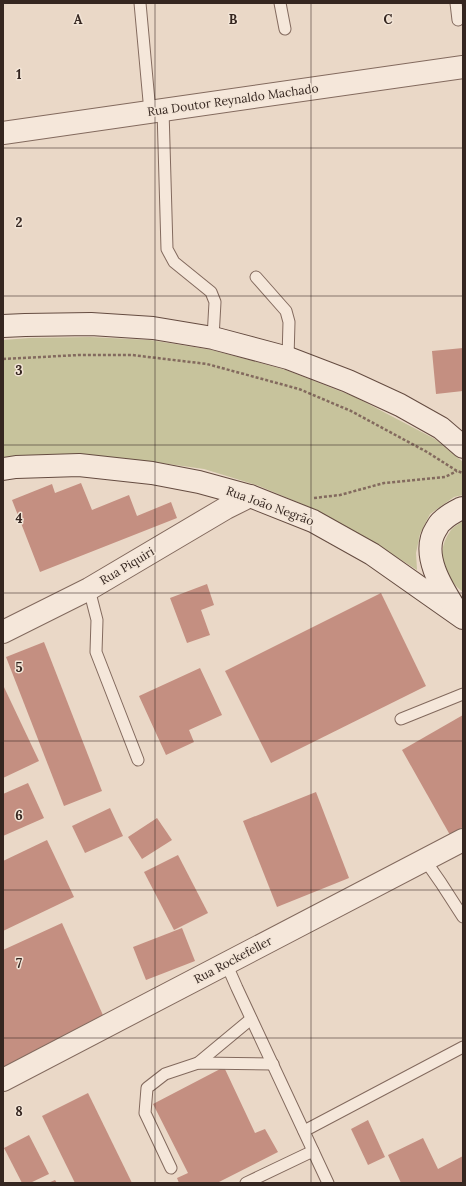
<svg xmlns="http://www.w3.org/2000/svg" width="466" height="1186" font-family="Lora,serif">
<style>
.green{fill:#c7c39c}
.building{fill:#c48f81}
.lines{fill:none;stroke-linecap:round;stroke-linejoin:round}
.service-casing{stroke:#836a5e;stroke-width:13}
.minor-casing{stroke:#836a5e;stroke-width:24}
.secondary-casing{stroke:#654c41;stroke-width:24}
.path{stroke:#836a5e;stroke-width:2.5;stroke-dasharray:3 2;stroke-linecap:butt}
.service{stroke:#f5e7da;stroke-width:11}
.minor{stroke:#f5e7da;stroke-width:22}
.secondary{stroke:#f5e7da;stroke-width:22}
.grid{fill:none;stroke:#352620;stroke-width:1;stroke-opacity:0.55}
.labels{text-anchor:middle;stroke-width:3;stroke-linejoin:round;paint-order:stroke}
.street-label{font-size:12px;fill:#352620;stroke:#f2e4d6}
.grid-label{font-size:13px;text-anchor:middle;font-weight:bold;fill:#352620;stroke:#f2e4d6;stroke-width:3;stroke-linejoin:round;paint-order:stroke}
</style>
<rect width="100%" height="100%" fill="#ead8c7"/>
<g class="green">
<polygon points="90,337 150,340 212,350 286,370 355,397 435,439 463,462 463,495 454,497 430,514 420,534 416,553 417,570 370,540 314,509 259,486 204,469 154,462 78,454 16,456 3,457 3,340 29,338"/>
<path d="M463 521V592C457 588 453 583 449 576 439 561 440 545 451 530 454 526 459 524 463 521Z"/>
</g>
<g class="building">
<polygon points="463,348 463,391 436,394 432,351"/>
<polygon points="81,483 92,510 129,495 137,516 171,502 177,518 40,572 12,500 52,484 55,493"/>
<polygon points="207,584 214,605 201,610 210,635 187,643 170,598"/>
<polygon points="381,593 426,686 271,763 225,671"/>
<polygon points="44,642 102,791 64,806 6,657"/>
<polygon points="200,668 222,715 189,730 194,742 166,755 139,696"/>
<polygon points="3,685 39,761 3,778"/>
<polygon points="463,715 463,827 450,835 402,750"/>
<polygon points="28,783 44,818 3,836 3,794"/>
<polygon points="316,792 349,878 277,907 243,821"/>
<polygon points="110,808 123,836 85,853 72,826"/>
<polygon points="157,818 172,840 142,859 128,837"/>
<polygon points="47,840 74,897 3,931 3,861"/>
<polygon points="178,855 208,913 174,930 144,872"/>
<polygon points="62,923 106,1022 3,1068 3,950"/>
<polygon points="182,928 195,961 146,980 133,947"/>
<polygon points="224,1067 255,1133 265,1129 278,1152 217,1183 179,1183 177,1178 188,1173 153,1104"/>
<polygon points="88,1093 132,1183 75,1183 42,1116"/>
<polygon points="368,1120 385,1157 368,1165 351,1129"/>
<polygon points="29,1135 49,1174 30,1183 22,1183 4,1148"/>
<polygon points="423,1138 438,1169 463,1156 463,1183 401,1183 388,1155"/>
<polygon points="55,1180 57,1183 48,1183"/>
</g>
<g class="lines">
<g class="service-casing">
<g id="service">
<polyline points="140,3 150,112"/>
<polyline points="280,3 285,29"/>
<polyline points="456,3 458,20"/>
<polyline points="163,110 167,249 174,262 211,292 215,302 213,338"/>
<polyline points="256,277 286,311 289,322 288,358"/>
<polyline points="89,589 97,620 96,652 138,760"/>
<polyline points="401,719 463,694"/>
<polyline points="425,860 441,883 463,917"/>
<polyline points="226,963 237,988 328,1183"/>
<polyline points="198,1063 251,1019"/>
<polyline points="304,1131 463,1047"/>
<polyline points="171,1168 145,1113 147,1088 165,1074 198,1063 273,1064"/>
<polyline points="246,1183 313,1151"/>
</g>
</g>
<g class="minor-casing">
<g id="minor">
<polyline points="3,133 463,67"/>
<polyline points="3,632 89,589 226,508 250,496"/>
<polyline points="3,1080 463,840"/>
</g>
</g>
<g class="secondary-casing">
<g id="secondary">
<polyline points="3,326 25,325 91,324 153,328 213,338 288,358 348,381 400,405 441,428 463,447"/>
<polyline points="3,469 16,467 79,465 152,473 199,482 250,496 313,521 372,554 463,618"/>
<path d="M456 610C442 588 420 554 436 529 438 526 439 523 442 521 447 516 454 512 460 509L463 508"/>
</g>
</g>
<g class="path">
<polyline points="3,359 79,355 132,355 207,364 299,389 351,411 427,452 457,471 463,473"/>
<polyline points="314,498 340,495 384,483 445,477 457,471"/>
</g>
<use href="#service" class="service"/>
<use href="#minor" class="minor"/>
<use href="#secondary" class="secondary"/>
</g>
<path class="grid" d="M155 3V1183M311 3V1183M3 148H463M3 296H463M3 445H463M3 593H463M3 741H463M3 890H463M3 1038H463"/>
<g class="labels">
<g class="street-label">
<text transform="translate(233 100) rotate(-8)" y="4">Rua Doutor Reynaldo Machado</text>
<text transform="translate(270 506) rotate(20)" y="4">Rua João Negrão</text>
<text transform="translate(127 566) rotate(-31)" y="4">Rua Piquiri</text>
<text transform="translate(233 960) rotate(-28)" y="4">Rua Rockefeller</text>
</g>
</g>
<g class="grid-label">
<text x="78" y="24">A</text>
<text x="233" y="24">B</text>
<text x="388" y="24">C</text>
<text x="19" y="79">1</text>
<text x="19" y="227">2</text>
<text x="19" y="375">3</text>
<text x="19" y="523">4</text>
<text x="19" y="672">5</text>
<text x="19" y="820">6</text>
<text x="19" y="968">7</text>
<text x="19" y="1116">8</text>
</g>
<rect width="466" height="1186" fill="none" stroke="#352620" stroke-width="8"/>
</svg>
